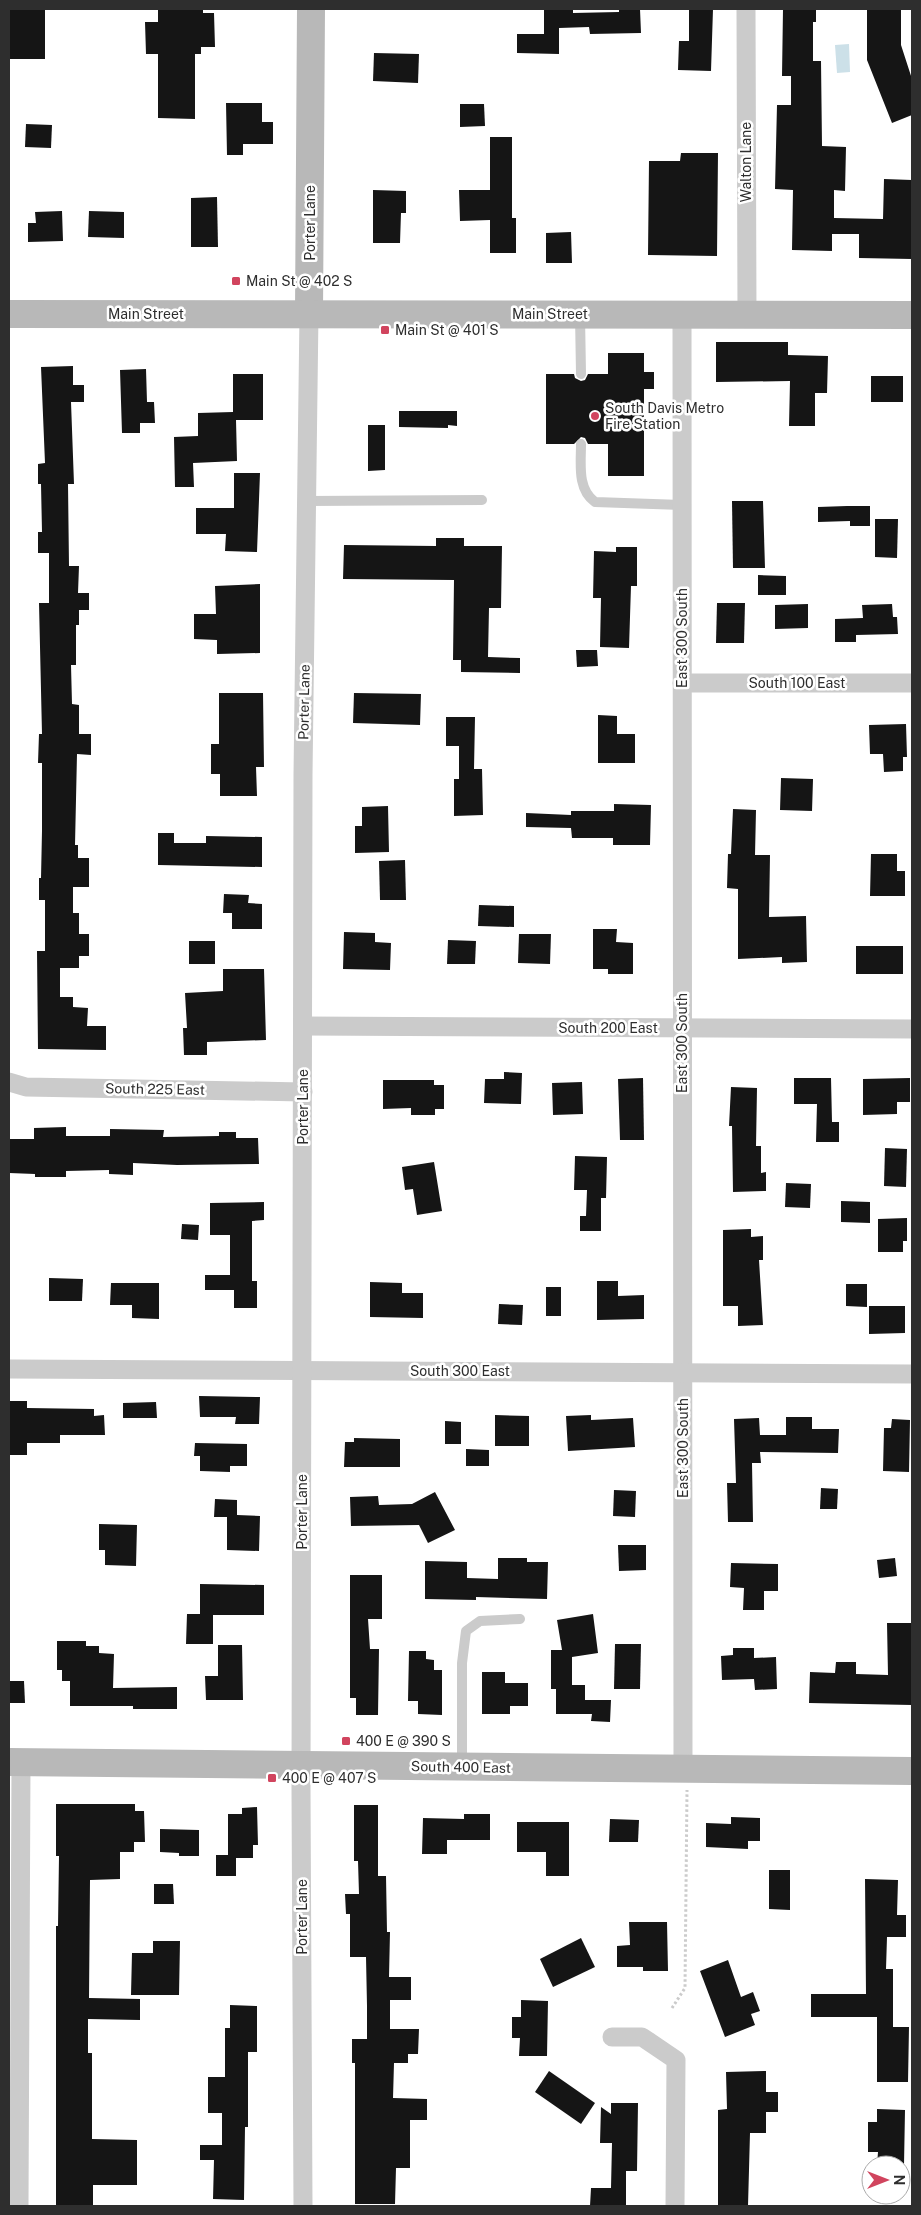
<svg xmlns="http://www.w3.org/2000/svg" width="921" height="2215" font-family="'Public Sans',sans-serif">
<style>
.water{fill:#cce0e8}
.building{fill:#151515}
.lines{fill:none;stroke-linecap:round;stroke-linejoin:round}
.path{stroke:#cbcbcb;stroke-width:3;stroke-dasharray:2.5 2.5;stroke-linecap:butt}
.lane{stroke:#cbcbcb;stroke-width:10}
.street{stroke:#cbcbcb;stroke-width:19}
.secondary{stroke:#b8b8b8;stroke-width:28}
.poi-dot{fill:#d1445e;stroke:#fff;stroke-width:2}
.labels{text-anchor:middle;stroke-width:5;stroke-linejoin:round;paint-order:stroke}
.street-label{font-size:14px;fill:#2e2e2e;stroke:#fff}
.poi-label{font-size:14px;fill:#2e2e2e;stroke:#fff;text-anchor:start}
</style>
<rect width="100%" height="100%" fill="#fff"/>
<polygon class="water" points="849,44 850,72 837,73 835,45"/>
<g class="building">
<rect x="9" y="9" width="36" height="50"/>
<polygon points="158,9 203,9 203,13 214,13 215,47 201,47 201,54 195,54 195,119 158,118 158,54 146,54 145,22 158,22"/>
<polygon points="544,9 573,9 573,13 619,12 619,9 640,9 641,33 590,34 589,27 559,28 559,54 517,53 517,34 544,34"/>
<polygon points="689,9 713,9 711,71 678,70 679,41 689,41"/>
<polygon points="783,9 816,9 816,22 813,22 813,61 821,61 822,146 846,147 845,191 834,190 834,218 883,219 884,179 912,180 912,259 859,258 859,234 832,234 832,251 792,250 793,190 775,189 777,105 791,105 791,76 782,76"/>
<polygon points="867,9 901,9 901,45 912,79 912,115 892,123 867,60"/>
<polygon points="374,53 419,54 418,83 373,81"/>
<polygon points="226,103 262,103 262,122 273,122 273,144 243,144 243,155 227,155"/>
<polygon points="460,104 484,104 485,126 460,127"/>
<polygon points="26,124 52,125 51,148 25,147"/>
<polygon points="490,137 512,137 512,218 516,218 516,253 490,253 490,220 460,221 459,190 490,190"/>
<polygon points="681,153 718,153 717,256 648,255 649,161 680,161"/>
<polygon points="373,190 406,191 406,213 401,213 400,243 373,243"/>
<polygon points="217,197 218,247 191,247 191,198"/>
<polygon points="62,211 63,241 28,242 28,223 36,223 35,212"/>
<polygon points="89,211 124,212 124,238 88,237"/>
<polygon points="571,232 572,263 546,263 546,233"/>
<polygon points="716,342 788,342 788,355 828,356 827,393 815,393 815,426 789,426 790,381 716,382"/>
<polygon points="608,353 644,353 644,372 654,372 654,389 644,389 644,476 608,476 608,444 588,444 585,438 581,437 574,444 546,444 546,374 574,374 575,378 581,381 585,380 588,374 608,374"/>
<polygon points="73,366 73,385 84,385 84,402 71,402 74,484 68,484 69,566 79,566 78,593 89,593 89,610 79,610 79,625 76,625 76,665 71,665 72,704 79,705 79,734 91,734 91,755 77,754 75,845 78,845 78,858 89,858 89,887 73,887 73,913 79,913 79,934 89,934 89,956 79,956 79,968 60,968 60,997 73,997 73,1007 88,1008 87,1026 106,1026 106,1050 38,1049 37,951 45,951 45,900 39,900 39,878 41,878 42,831 42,763 38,763 39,734 42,734 39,603 49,603 49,553 38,553 38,532 42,532 41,484 38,484 38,464 45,463 41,367"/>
<polygon points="146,369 147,402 154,402 155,423 140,423 140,433 122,433 120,370"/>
<polygon points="233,374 263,374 263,420 236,420 237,461 193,463 194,487 175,487 174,437 198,436 198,413 233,412"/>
<rect x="871" y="376" width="32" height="26"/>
<polygon points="399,411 457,411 457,426 448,425 448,428 399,427"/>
<polygon points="368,425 385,425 385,470 368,471"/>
<polygon points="234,473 260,473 257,552 225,551 226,534 196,534 196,508 234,508"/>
<polygon points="732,501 763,501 765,568 733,568"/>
<polygon points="847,506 870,506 870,526 850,526 850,521 818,522 818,507"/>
<polygon points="875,519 898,519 897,558 875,557"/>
<polygon points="436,538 464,538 464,546 502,546 501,608 489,608 488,657 520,658 520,673 461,672 461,660 453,660 454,580 343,579 344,545 436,546"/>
<polygon points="616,547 637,547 637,586 631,586 629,648 600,647 601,598 593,598 594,551 616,552"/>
<polygon points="758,575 786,576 786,595 758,595"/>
<polygon points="260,584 260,653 217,654 217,640 194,639 194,614 216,614 215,586"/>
<polygon points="717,603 745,603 744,643 716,643"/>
<polygon points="808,604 808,628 775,629 775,605"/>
<polygon points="892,604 893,617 897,617 898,634 856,635 856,642 835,642 835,619 863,618 862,605"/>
<polygon points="576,650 597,650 598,666 577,667"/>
<polygon points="219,693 263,693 264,767 256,767 257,796 220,796 220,774 211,774 211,744 219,744"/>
<polygon points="354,693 421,694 420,725 353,723"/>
<polygon points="598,715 617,716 617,734 635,734 635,763 598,763"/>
<polygon points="446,717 475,717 474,769 482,769 483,815 454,816 454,779 459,779 459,746 446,746"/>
<polygon points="906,724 907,757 903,757 903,771 884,772 883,754 870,754 869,725"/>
<polygon points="781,778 813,779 812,811 780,810"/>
<polygon points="614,804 651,805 650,845 613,845 613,838 572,838 571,828 526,827 526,813 571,815 571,811 614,811"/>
<polygon points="388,806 389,852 355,853 355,826 362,826 362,807"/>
<polygon points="733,809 756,810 755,855 770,855 769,917 806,916 807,962 782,963 782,957 738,959 738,889 727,888 728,854 731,854"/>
<polygon points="158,833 174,833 174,843 206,843 206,836 262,837 262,867 158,865"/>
<polygon points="871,854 897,854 897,871 905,871 905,896 870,896"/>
<polygon points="405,860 406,900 380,900 379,861"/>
<polygon points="224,894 249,895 248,903 262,904 262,929 232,929 232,913 223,913"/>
<polygon points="479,905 514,906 514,927 478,926"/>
<polygon points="593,929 617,929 616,942 633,943 633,974 608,974 608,969 593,969"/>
<polygon points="344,932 375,933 375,942 391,943 390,970 343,969"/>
<polygon points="519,934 551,934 550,964 518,963"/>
<polygon points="448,940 476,941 475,964 447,964"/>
<rect x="189" y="941" width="26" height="23"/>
<rect x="856" y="946" width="47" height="28"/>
<polygon points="223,969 264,969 266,1040 207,1042 207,1055 184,1055 183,1028 187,1028 185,993 223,991"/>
<polygon points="504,1072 522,1073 521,1104 484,1103 485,1079 504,1079"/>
<polygon points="643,1078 644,1140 620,1140 618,1079"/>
<polygon points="794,1078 831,1078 832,1122 839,1122 839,1142 816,1142 817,1104 794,1104"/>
<polygon points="910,1078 910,1102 897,1102 897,1114 863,1115 863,1079"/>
<polygon points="383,1080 434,1080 434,1085 444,1085 444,1109 435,1109 435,1115 411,1115 411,1108 383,1109"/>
<polygon points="582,1082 583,1114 553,1115 552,1083"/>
<polygon points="731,1087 757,1088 756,1146 761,1146 761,1173 766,1172 766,1191 733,1192 732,1126 729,1126"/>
<polygon points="66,1127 66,1136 110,1136 110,1129 164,1130 163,1137 219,1136 219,1132 236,1132 236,1138 258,1138 259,1164 177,1165 133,1163 133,1175 109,1174 109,1170 66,1171 66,1177 35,1177 35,1174 9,1173 9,1139 34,1139 34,1128"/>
<polygon points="885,1148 907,1149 906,1187 884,1186"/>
<polygon points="575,1156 607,1157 606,1198 601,1198 601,1231 580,1231 580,1216 586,1216 587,1190 574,1190"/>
<polygon points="434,1162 442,1211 417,1215 413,1189 405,1190 402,1167"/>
<polygon points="786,1183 811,1184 810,1208 785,1207"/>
<polygon points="841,1201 870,1202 870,1223 841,1222"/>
<polygon points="264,1202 264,1220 252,1221 252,1281 257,1281 257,1308 234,1308 234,1290 205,1290 205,1275 230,1275 230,1235 210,1235 210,1203"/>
<polygon points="907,1218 907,1241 903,1241 903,1252 878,1252 878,1219"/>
<polygon points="182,1224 199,1225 198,1240 181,1239"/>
<polygon points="751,1229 751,1237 763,1236 763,1260 759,1260 763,1325 738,1326 738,1306 723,1306 723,1230"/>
<polygon points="49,1278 83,1279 82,1301 49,1301"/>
<polygon points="597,1281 618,1281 618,1296 644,1295 644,1319 597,1320"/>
<polygon points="370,1282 402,1283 402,1293 423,1293 423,1318 370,1317"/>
<polygon points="111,1283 159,1283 159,1319 132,1318 132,1305 110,1305"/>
<polygon points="846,1284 867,1284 867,1307 846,1306"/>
<rect x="546" y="1287" width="15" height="29"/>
<polygon points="499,1304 523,1305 522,1325 498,1324"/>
<polygon points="869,1306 905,1306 905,1333 869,1334"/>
<polygon points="199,1396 260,1397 259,1424 235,1424 236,1417 200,1417"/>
<polygon points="9,1401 27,1401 27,1408 94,1409 94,1416 104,1415 105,1435 60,1435 60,1443 27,1443 27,1455 9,1455"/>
<polygon points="156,1402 157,1418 123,1418 123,1403"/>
<polygon points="495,1415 529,1416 529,1446 495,1446"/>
<polygon points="591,1415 591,1420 633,1418 635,1447 568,1451 566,1416"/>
<polygon points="786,1417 812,1417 812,1429 839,1429 838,1453 760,1452 761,1463 752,1463 753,1522 728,1522 727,1483 736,1483 734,1419 759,1418 760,1435 786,1435"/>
<polygon points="892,1419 910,1420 909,1472 883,1471 884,1428 891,1428"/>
<polygon points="445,1421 461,1422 461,1444 445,1444"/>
<polygon points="354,1438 400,1439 400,1467 344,1467 345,1442 354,1442"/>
<polygon points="195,1443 247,1444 247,1466 230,1466 230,1472 200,1471 200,1456 194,1456"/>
<polygon points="466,1449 489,1450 489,1466 466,1466"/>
<polygon points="821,1488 838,1489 837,1509 820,1509"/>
<polygon points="614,1490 636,1491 635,1517 613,1516"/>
<polygon points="435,1492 455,1530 428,1543 419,1525 351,1526 350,1497 378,1496 379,1505 412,1504"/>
<polygon points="215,1499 237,1500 237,1515 260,1516 259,1551 227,1550 227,1517 214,1517"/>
<polygon points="99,1524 137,1525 136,1566 105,1565 105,1550 99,1550"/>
<polygon points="618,1545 646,1545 646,1570 619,1571"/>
<polygon points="498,1558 527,1558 527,1562 548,1562 547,1599 476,1597 476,1600 425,1599 425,1561 467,1562 467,1578 498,1579"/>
<polygon points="895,1558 897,1576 879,1578 877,1560"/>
<polygon points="731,1563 778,1564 778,1591 764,1591 764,1610 743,1610 744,1588 730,1587"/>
<polygon points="350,1575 382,1575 382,1619 368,1619 370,1649 379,1649 378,1715 356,1715 356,1698 350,1698"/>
<polygon points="200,1584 264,1585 264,1615 213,1615 213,1644 186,1644 187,1614 200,1614"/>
<polygon points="593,1614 598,1653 572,1657 572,1685 585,1685 585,1700 611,1700 610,1722 591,1721 592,1714 556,1714 556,1689 551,1689 551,1650 562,1650 557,1620"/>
<polygon points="887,1623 912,1623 912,1705 809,1703 810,1672 835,1673 836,1662 856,1662 856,1674 888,1675"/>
<polygon points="57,1641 86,1641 86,1646 99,1646 99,1653 114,1654 113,1688 177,1687 177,1709 133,1709 133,1706 70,1706 70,1681 62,1681 62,1670 57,1670"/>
<polygon points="615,1644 641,1644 640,1689 614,1689"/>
<polygon points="218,1645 242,1645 243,1700 206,1700 205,1676 218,1676"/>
<polygon points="733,1648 754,1648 754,1658 776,1657 777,1689 755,1690 754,1679 722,1680 721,1656 733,1655"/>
<polygon points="409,1651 426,1651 426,1659 434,1660 434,1670 442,1670 442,1715 418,1714 418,1701 408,1701"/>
<polygon points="482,1672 505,1672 505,1683 528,1683 528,1706 510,1706 510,1714 482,1714"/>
<polygon points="9,1681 24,1681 25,1703 9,1703"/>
<polygon points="56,1804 135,1804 135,1811 144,1811 145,1842 134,1842 134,1852 120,1852 120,1879 90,1880 89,1998 140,1999 140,2020 88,2019 88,2053 92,2053 92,2139 137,2140 137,2185 93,2185 93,2206 56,2206 56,1926 58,1926 59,1856 56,1856"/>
<polygon points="354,1805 378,1805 378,1876 386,1876 387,1932 390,1932 389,1977 411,1977 411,2000 390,2000 390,2029 419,2029 418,2054 408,2054 408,2063 394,2063 393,2098 427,2099 427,2120 410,2120 410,2168 396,2168 395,2204 355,2204 355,2063 352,2063 352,2039 367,2039 367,2006 366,1957 350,1957 350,1914 346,1914 345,1894 359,1894 358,1861 354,1861"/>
<polygon points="257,1807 258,1845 253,1845 253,1858 236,1858 236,1876 216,1876 216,1855 228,1855 228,1814 242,1814 242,1808"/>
<polygon points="464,1814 490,1814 490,1840 447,1840 447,1854 422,1854 423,1818 464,1819"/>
<polygon points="731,1817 760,1818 760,1841 748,1841 748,1849 706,1847 706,1823 731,1824"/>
<polygon points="610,1819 639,1820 638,1842 609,1842"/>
<polygon points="517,1822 569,1822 569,1876 546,1876 546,1852 517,1852"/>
<polygon points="160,1829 199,1830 199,1856 179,1856 179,1853 160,1852"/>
<polygon points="769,1870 790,1870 790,1910 769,1909"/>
<polygon points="865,1879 898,1880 897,1915 906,1915 906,1937 887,1937 886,1969 893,1969 893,2027 909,2027 908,2082 877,2082 877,2017 811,2017 811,1994 866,1994"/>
<polygon points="154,1884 173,1884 174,1904 154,1904"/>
<polygon points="629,1922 667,1922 668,1971 643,1971 643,1967 617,1967 617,1946 630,1945"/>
<polygon points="581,1938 595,1967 553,1987 540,1959"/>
<polygon points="153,1941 180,1941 179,1995 131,1995 132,1953 153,1953"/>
<polygon points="728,1960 741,1997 753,1992 760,2011 751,2014 755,2025 725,2037 700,1971"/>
<polygon points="521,2000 548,2001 547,2056 519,2056 520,2038 512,2038 512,2017 521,2017"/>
<polygon points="230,2005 257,2006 257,2052 248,2052 248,2127 245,2127 244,2200 213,2199 214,2160 200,2160 200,2145 222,2145 222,2113 208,2113 208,2077 225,2077 225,2028 230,2028"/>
<polygon points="549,2071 595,2103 581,2124 535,2092"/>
<polygon points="766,2071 766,2092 778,2092 778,2112 766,2112 766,2133 750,2133 748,2206 718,2206 718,2110 727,2109 726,2072"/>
<polygon points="611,2103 638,2103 637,2171 626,2171 626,2206 590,2206 591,2188 611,2188 612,2143 600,2143 601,2107 611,2114"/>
<polygon points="877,2109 905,2110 904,2165 877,2165 878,2152 868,2152 868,2122 877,2122"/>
</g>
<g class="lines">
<polyline class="path" points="672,2008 685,1988 687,1790"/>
<g class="lane">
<polyline points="580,315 581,374"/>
<path d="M581 444C581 464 577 489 595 502L682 505"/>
<polyline points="307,501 482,500"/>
<polyline points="462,1765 462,1663 466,1631 480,1621 520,1619"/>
</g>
<g class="street">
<polyline points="746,9 747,315"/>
<polyline points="682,315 683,1770"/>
<polyline points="682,683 912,683"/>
<polyline points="303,1026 912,1029"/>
<polyline points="9,1082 26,1087 303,1092"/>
<polyline points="9,1369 912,1374"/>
<polyline points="612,2037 642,2037 676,2060 675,2206"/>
<polyline points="19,2206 21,1762"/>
<polyline points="303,2206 301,1788 303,775 309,313"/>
</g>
<g class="secondary">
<polyline points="309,313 311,9"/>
<polyline points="9,314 912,315"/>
<polyline points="9,1762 912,1771"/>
</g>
</g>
<g class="poi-dot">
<rect x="231" y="276" width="10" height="10" rx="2.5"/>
<rect x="380" y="325" width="10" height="10" rx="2.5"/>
<circle cx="595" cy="416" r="5"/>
<rect x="341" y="1736" width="10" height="10" rx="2.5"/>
<rect x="267" y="1773" width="10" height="10" rx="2.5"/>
</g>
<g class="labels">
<g class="street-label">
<text transform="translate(746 162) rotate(-90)" y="5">Walton Lane</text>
<text transform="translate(310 223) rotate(-90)" y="5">Porter Lane</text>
<text x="146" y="319">Main Street</text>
<text x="550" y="319">Main Street</text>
<text transform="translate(682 638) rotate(-90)" y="5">East 300 South</text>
<text x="797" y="688">South 100 East</text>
<text transform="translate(304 702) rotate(-89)" y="5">Porter Lane</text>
<text x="608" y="1033">South 200 East</text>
<text transform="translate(682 1043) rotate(-90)" y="5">East 300 South</text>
<text transform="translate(155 1089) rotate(1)" y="5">South 225 East</text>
<text transform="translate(303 1107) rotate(-90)" y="5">Porter Lane</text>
<text x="460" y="1376">South 300 East</text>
<text transform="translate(683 1448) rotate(-90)" y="5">East 300 South</text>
<text transform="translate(302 1512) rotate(-90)" y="5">Porter Lane</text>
<text transform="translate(461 1767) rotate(1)" y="5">South 400 East</text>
<text transform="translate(302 1917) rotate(-90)" y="5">Porter Lane</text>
</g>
<g class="poi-label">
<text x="246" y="286">Main St @ 402 S</text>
<text x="395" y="335">Main St @ 401 S</text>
<text x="605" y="413">South Davis Metro<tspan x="605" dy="16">Fire Station</tspan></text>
<text x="356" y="1746">400 E @ 390 S</text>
<text x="282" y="1783">400 E @ 407 S</text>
</g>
</g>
<rect width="921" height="2215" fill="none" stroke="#2e2e2e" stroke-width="20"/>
<g transform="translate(886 2180) rotate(90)"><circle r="24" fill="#ffffff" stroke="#ababab"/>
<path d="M0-4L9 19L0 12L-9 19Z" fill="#d1445e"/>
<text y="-8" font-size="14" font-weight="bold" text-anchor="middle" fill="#2e2e2e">N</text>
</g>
</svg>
